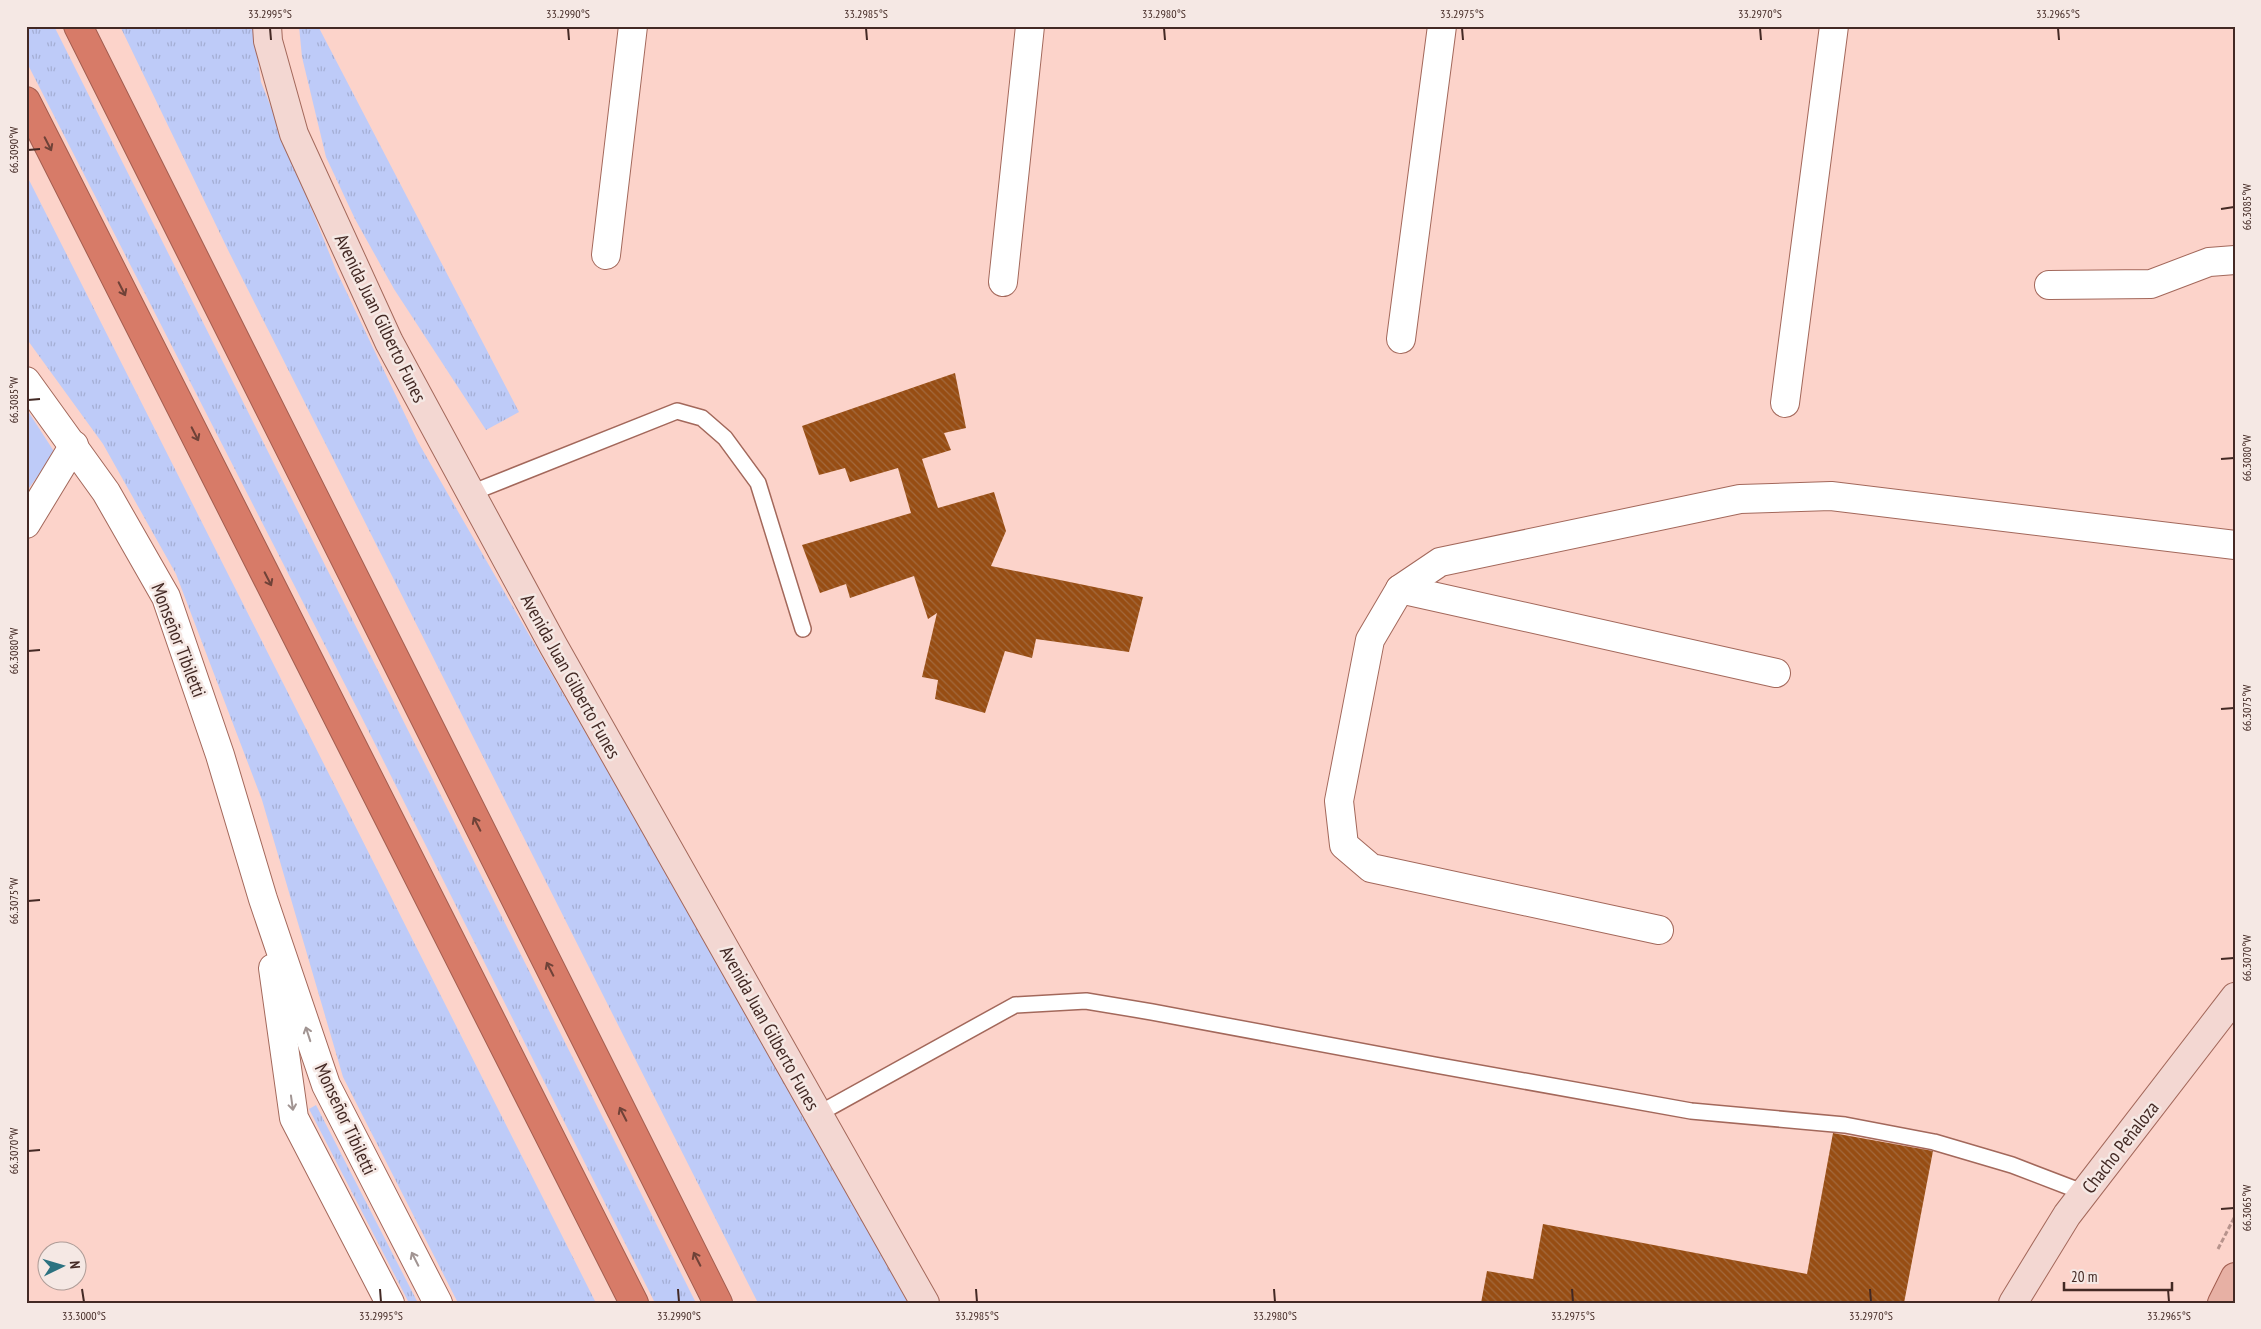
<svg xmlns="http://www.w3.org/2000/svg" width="2261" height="1329" font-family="'PT Sans Narrow',sans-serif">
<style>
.grass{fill:url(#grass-tufts)}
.park{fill:#becbf8}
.building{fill:url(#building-back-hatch)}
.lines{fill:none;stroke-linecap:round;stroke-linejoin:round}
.lane-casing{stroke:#a3685b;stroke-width:18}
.street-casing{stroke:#a3685b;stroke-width:30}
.secondary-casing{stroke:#a3685b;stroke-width:30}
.primary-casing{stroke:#a35e50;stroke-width:30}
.highway-casing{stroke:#a35e50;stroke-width:30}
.path{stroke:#b7938c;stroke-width:3;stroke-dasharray:5 2.5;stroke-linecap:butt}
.lane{stroke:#fff;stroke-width:15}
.street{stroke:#fff;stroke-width:28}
.secondary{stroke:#f3d7d2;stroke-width:28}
.primary{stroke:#e7b0a4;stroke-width:28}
.highway{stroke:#d77b68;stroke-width:28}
.oneway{stroke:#6f4238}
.oneway2{stroke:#a19492}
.ticks{fill:none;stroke:#432924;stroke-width:2}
.labels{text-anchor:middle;stroke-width:5;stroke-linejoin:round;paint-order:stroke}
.street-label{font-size:19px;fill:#432924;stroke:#f5e8e4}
.neatline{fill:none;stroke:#432924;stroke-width:2}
.ticks-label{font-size:12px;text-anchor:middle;fill:#432924}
</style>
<defs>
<pattern id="grass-tufts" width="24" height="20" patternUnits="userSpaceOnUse" patternTransform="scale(1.25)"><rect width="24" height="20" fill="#becbf8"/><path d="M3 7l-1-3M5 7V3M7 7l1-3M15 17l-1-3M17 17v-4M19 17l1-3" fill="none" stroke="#a4aed4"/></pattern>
<pattern id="building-back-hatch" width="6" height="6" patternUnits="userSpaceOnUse" patternTransform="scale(1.25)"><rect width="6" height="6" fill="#974d13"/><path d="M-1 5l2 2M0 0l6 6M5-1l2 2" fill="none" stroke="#a36a3e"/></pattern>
</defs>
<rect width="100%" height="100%" fill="#fcd3ca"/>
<g class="grass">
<polygon points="26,26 54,26 696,1303 655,1303 357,708 26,61"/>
<polygon points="120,26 253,26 261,82 336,270 418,442 778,1067 908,1303 758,1303 229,252"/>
<polygon points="299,26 318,26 519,412 486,430 394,289 355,219 326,157 302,57"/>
<polygon points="26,174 596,1303 458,1303 343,1077 262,800 176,574 103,444 26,338"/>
<polygon points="316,1105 418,1303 409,1303 309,1109"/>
</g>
<polygon class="park" points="26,408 55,453 26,492"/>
<g class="building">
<polygon points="955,373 966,428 944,433 951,450 922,459 938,508 994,492 1006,531 991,566 1143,597 1129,652 1036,639 1032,658 1005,651 985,713 935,699 938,680 922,677 937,613 928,619 914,576 850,598 846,584 820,593 802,545 911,513 898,468 850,482 845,468 819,475 802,426"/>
<polygon points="1833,1133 1933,1151 1904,1303 1481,1303 1487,1271 1533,1279 1543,1224 1807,1274"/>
</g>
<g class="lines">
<g class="lane-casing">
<g id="lane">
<polyline points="471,493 677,411 702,418 725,438 758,483 803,629"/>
<polyline points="818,1114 1015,1005 1086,1001 1152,1012 1435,1065 1691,1111 1845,1125 1934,1142 2012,1165 2085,1193"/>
</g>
</g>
<g class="street-casing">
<g id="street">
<polyline points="606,255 633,26"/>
<polyline points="1003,282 1030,26"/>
<polyline points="2049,285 2151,284 2209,262 2235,260"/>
<polyline points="1401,339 1442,26"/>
<polyline points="26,381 106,492 166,597 220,755 263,899 326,1085 438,1303"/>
<polyline points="1785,403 1834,26"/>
<polyline points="26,524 74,445"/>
<polyline points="1400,589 1776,673"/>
<polyline points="1659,930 1371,868 1344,845 1339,801 1370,640 1400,589 1440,562 1740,499 1831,496 2235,545"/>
<polyline points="273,968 294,1118 390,1303"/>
</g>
</g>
<g class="secondary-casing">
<g id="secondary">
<polyline points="267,26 268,41 294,134 389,342 553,645 925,1303"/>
<polyline points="2013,1303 2067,1215 2235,997"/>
</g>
</g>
<g class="primary-casing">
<polyline id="primary" points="2222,1303 2235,1277"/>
</g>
<g class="highway-casing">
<g id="highway">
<polyline points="78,26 718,1303"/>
<polyline points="26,101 634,1303"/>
</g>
</g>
<polyline class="path" points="2218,1249 2235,1216"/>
<use href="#lane" class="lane"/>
<use href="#street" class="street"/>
<use href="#secondary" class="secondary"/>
<use href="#primary" class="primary"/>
<use href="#highway" class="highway"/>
</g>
<defs><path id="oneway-shaft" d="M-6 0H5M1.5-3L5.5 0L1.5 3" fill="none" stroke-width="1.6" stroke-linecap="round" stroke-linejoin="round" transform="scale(1.25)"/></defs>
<g class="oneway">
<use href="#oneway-shaft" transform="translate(48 144) rotate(63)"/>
<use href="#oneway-shaft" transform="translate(122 289) rotate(63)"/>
<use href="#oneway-shaft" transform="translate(195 434) rotate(63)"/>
<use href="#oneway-shaft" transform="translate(268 579) rotate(63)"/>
<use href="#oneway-shaft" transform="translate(477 824) rotate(-117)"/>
<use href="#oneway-shaft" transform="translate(550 969) rotate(-117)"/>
<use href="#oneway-shaft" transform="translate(623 1114) rotate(-117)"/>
<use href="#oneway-shaft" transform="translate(697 1259) rotate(-117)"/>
</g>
<g class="oneway2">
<use href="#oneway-shaft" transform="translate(308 1034) rotate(-108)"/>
<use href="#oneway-shaft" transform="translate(292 1103) rotate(82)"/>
<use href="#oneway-shaft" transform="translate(415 1259) rotate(-117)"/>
</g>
<path class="ticks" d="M270 28 271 40M568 28 569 40M866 28 867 40M1164 28 1165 40M1462 28 1463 40M1760 28 1761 40M2058 28 2059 40M28 150 40 149M2221 209 2234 207M28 400 40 399M2221 459 2234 458M28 651 40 650M2221 709 2234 708M28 901 40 900M2221 959 2234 958M28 1151 40 1150M2221 1209 2234 1208M82 1289 84 1302M380 1289 381 1302M678 1289 679 1302M976 1289 977 1302M1274 1289 1275 1302M1572 1289 1573 1302M1870 1289 1871 1302M2168 1289 2169 1302"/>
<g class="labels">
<g class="street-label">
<text transform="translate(381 318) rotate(64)" y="7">Avenida Juan Gilberto Funes</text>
<text transform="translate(179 640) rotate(69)" y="7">Monseñor Tibiletti</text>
<text transform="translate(571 676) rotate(61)" y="7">Avenida Juan Gilberto Funes</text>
<text transform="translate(770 1028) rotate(61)" y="7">Avenida Juan Gilberto Funes</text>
<text transform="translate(346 1119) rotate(65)" y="7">Monseñor Tibiletti</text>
<text transform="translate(2120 1147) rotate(-52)" y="7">Chacho Peñaloza</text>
</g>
</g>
<rect width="2261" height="1329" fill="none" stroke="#f5e8e4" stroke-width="55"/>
<g transform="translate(62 1266) rotate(85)"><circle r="24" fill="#f5e8e4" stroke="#ae9c97"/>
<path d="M0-4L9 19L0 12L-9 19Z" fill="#2c7280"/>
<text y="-8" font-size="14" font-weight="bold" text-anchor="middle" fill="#432924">N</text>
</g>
<path d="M2064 1282v8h108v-8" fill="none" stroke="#432924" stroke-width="2.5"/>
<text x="2071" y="1282" font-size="15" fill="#432924" stroke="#f5e8e4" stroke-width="4" paint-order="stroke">20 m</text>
<rect x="28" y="28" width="2206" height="1274" class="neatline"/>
<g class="ticks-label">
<text x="270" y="18">33.2995°S</text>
<text x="568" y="18">33.2990°S</text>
<text x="866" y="18">33.2985°S</text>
<text x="1164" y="18">33.2980°S</text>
<text x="1462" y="18">33.2975°S</text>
<text x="1760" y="18">33.2970°S</text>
<text x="2058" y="18">33.2965°S</text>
<text transform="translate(14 150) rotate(-90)" y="4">66.3090°W</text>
<text transform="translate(2247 207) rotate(-90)" y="4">66.3085°W</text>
<text transform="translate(14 400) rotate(-90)" y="4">66.3085°W</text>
<text transform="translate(2247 458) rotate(-90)" y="4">66.3080°W</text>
<text transform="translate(14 651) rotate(-90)" y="4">66.3080°W</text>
<text transform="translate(2247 708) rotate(-90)" y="4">66.3075°W</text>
<text transform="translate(14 901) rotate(-90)" y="4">66.3075°W</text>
<text transform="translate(2247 958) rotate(-90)" y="4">66.3070°W</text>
<text transform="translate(14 1151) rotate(-90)" y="4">66.3070°W</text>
<text transform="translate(2247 1208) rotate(-90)" y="4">66.3065°W</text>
<text x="84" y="1320">33.3000°S</text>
<text x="381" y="1320">33.2995°S</text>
<text x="679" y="1320">33.2990°S</text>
<text x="977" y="1320">33.2985°S</text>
<text x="1275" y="1320">33.2980°S</text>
<text x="1573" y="1320">33.2975°S</text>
<text x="1871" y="1320">33.2970°S</text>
<text x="2169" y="1320">33.2965°S</text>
</g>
</svg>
